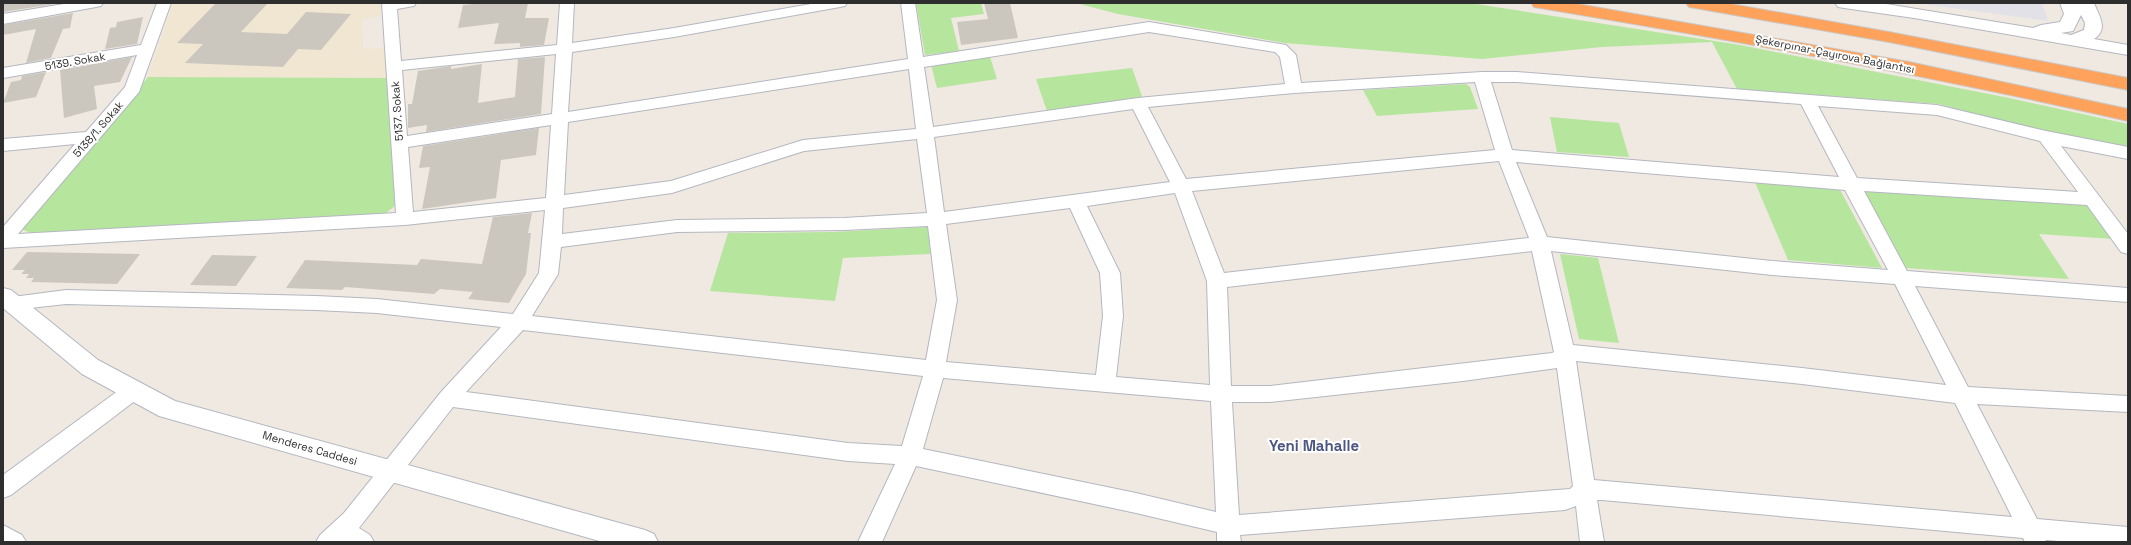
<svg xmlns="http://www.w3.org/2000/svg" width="2131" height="545" font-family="'Space Grotesk',sans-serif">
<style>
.industrial{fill:#e3e1e8}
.education{fill:#f0e6d1}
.green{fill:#b6e59e}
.building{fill:#cbc7bf}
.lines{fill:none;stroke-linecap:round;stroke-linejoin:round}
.street-casing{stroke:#b4b7c1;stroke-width:2}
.secondary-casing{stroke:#b4b7c1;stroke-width:2}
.highway-casing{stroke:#c9c9c9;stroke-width:2}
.street{fill:#fff;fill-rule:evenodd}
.secondary{fill:#fff;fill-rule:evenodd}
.highway{fill:#ffa35c;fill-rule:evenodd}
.labels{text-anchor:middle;stroke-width:4;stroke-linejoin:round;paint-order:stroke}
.street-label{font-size:11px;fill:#2e2e2e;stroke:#fff}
.district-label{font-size:15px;font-weight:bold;fill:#4d5680;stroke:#fff}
</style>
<rect width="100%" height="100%" fill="#efe9e1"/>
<polygon class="industrial" points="1915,3 2042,3 2048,21"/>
<polygon class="education" points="173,3 381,3 382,15 362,20 363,49 385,48 388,78 148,77"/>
<g class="green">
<polygon points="916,3 981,3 984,14 951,18 959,51 925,55"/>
<polygon points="1076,3 1470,3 1740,45 2009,98 2128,124 2128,146 2049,134 1939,104 1737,89 1712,42 1602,47 1482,59 1285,43 1118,14"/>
<polygon points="990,57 997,79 937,88 931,65"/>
<polygon points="1132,68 1143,99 1048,114 1036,79"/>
<polygon points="148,77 388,78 396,205 386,213 31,233 21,229"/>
<polygon points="1466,84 1470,87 1478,109 1377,116 1363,90"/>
<polygon points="1550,117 1619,123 1629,157 1557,152"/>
<polygon points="1754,180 1838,186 1882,268 1788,260"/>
<polygon points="1863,190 2088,204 2113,239 2039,234 2069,279 1905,268"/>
<polygon points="929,227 930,254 843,258 835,301 710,291 728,233 833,232"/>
<polygon points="1560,254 1598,258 1619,343 1579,339"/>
</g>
<g class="building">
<polygon points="3,3 61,3 3,12"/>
<polygon points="216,3 268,3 241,32 287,34 306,12 351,14 321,50 298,49 283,67 185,63 203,44 177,43"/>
<polygon points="484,3 528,3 525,18 549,18 544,45 520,47 520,43 494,44 499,23 458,28 463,5"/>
<polygon points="984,3 1010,3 1018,38 961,45 957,22 988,19"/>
<polygon points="73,13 70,28 63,29 51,58 26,63 36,29 3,35 3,25"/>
<polygon points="143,17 137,44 105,49 110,28 116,27 117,22"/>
<polygon points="132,57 120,82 94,86 97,109 64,118 60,70"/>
<polygon points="545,57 541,114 426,132 427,125 408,128 408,104 412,104 418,71 451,66 451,69 482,64 478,103 515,97 518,59"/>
<polygon points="46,72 36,97 3,103 11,82 21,80 22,76"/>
<polygon points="539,128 536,155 501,160 496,198 422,209 430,167 419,168 423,146"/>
<polygon points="532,213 528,233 531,233 526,274 509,303 468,299 473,292 440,289 434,294 345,287 342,290 286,288 305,260 417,265 421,259 482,264 493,217"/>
<polygon points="27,252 84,253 140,254 117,284 31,282 34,278 26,278 29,274 21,274 25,270 12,270"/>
<polygon points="212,255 257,256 236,286 190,285"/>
</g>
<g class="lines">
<g class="street-casing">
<g id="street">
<polygon points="70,3 103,3 101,6 96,7 3,24 3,14"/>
<path d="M157 3H171L139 92 18 234 396 213 382 3H416L414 6 397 9 401 61 557 45 560 3H574L572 43 674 28 817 3H847L845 6 840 7 674 37 572 52 568 112 908 59 901 3H915L923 57 1149 22 1286 45 1296 55 1301 83 1482 72H1517L1937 105 2046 131 2128 147V159L2061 146 2128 234V254L2121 252 2087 205 1864 191 1907 271 2128 288V302L1915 286 1968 387 2128 396V412L1977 404 2037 519 2128 527V542H2071L2046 540 2045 542H2025L2023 538 1602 500H1597L1604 542H1580L1576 506 1565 510 1240 535 1241 542H1217V532L1136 513 916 466 882 542H858L895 464 848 461 453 407 359 528 370 535 374 542H316L320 535 344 513 441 392 501 327 377 313 316 310 66 304 12 310 5 308 3 304 5 298 66 290 316 296 377 299 513 314 539 273 545 210 405 225 3 248V227L75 144 3 151V139L86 132 125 87 137 55 3 78V68L141 45ZM1149 32 1275 52 1280 57 1285 84 1138 98 933 127 924 67ZM556 54 552 114 407 136 402 70ZM909 69 916 129 803 140 671 181 564 195 568 122ZM1475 82 1495 150 1186 179 1148 107 1294 93ZM1491 82H1517L1801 104 1839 177 1512 150ZM1818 106 1937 115 2040 141 2078 192 1857 178ZM1133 109 1170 182 944 212 934 137ZM551 125 546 198 413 212 408 147ZM917 139 927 213 844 218 677 220 562 234 563 208 672 193 804 151ZM1499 161 1529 238 1224 273 1192 191ZM1516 162 1845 190 1888 270 1772 261 1547 237ZM1175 193 1207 281 1210 385 1116 377 1123 316 1120 273 1087 206ZM1070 208 1100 273 1103 316 1096 375 946 362 957 300 946 224ZM928 226 937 300 926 360 532 316 558 274 561 247 677 232 844 230ZM1532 251 1554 352 1552 353 1269 386H1231L1227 287ZM1551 251 1772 275 1895 284 1946 385 1802 368 1573 345ZM523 330 923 376 902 446 848 443 466 392ZM1576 361 1802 384 1955 403 2012 517 1594 480ZM1557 368 1573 486 1570 489 1239 515 1232 402H1269L1463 381ZM943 378 1211 401 1216 512 1136 493 923 449Z"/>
<polygon points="133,383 140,385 143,391 140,397 11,495 3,498 3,475 126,385"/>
<polygon points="3,525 22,535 26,542 3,542"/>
</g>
</g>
<g class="secondary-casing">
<g id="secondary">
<path d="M1835 3H1880L2033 28 2041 25 2060 22 2064 14 2060 3H2094C2099 16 2109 29 2094 39L2128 45V55L1914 18 1844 8 1838 7ZM2081 15 2085 23 2084 30 2071 35 2061 33 2073 31Z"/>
<polygon points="3,288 11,290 98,360 175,401 645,530 654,534 658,542 603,542 159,416 82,374 3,308"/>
</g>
</g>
<g class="highway-casing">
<g id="highway">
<path d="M1531 3H1572L1909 62 2128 109V121C1933 76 1737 41 1540 8L1534 7Z"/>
<polygon points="1686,3 1725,3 1889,32 2128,78 2128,90 1889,42 1695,8 1689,7"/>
</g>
</g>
<use href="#street" class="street"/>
<use href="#secondary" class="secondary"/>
<use href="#highway" class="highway"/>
</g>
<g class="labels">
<g class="street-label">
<text transform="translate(1835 54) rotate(11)" y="4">Şekerpınar-Çayırova Bağlantısı</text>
<text transform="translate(75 61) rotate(-10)" y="4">5139. Sokak</text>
<text transform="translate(397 111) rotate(-94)" y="4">5137. Sokak</text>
<text transform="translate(98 129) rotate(-49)" y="4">5138/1. Sokak</text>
<text transform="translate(310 448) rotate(16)" y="4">Menderes Caddesi</text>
</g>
<g class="district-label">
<text x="1314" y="451">Yeni Mahalle</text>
</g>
</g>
<rect width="2131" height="545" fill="none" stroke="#2e2e2e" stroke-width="8"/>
</svg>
